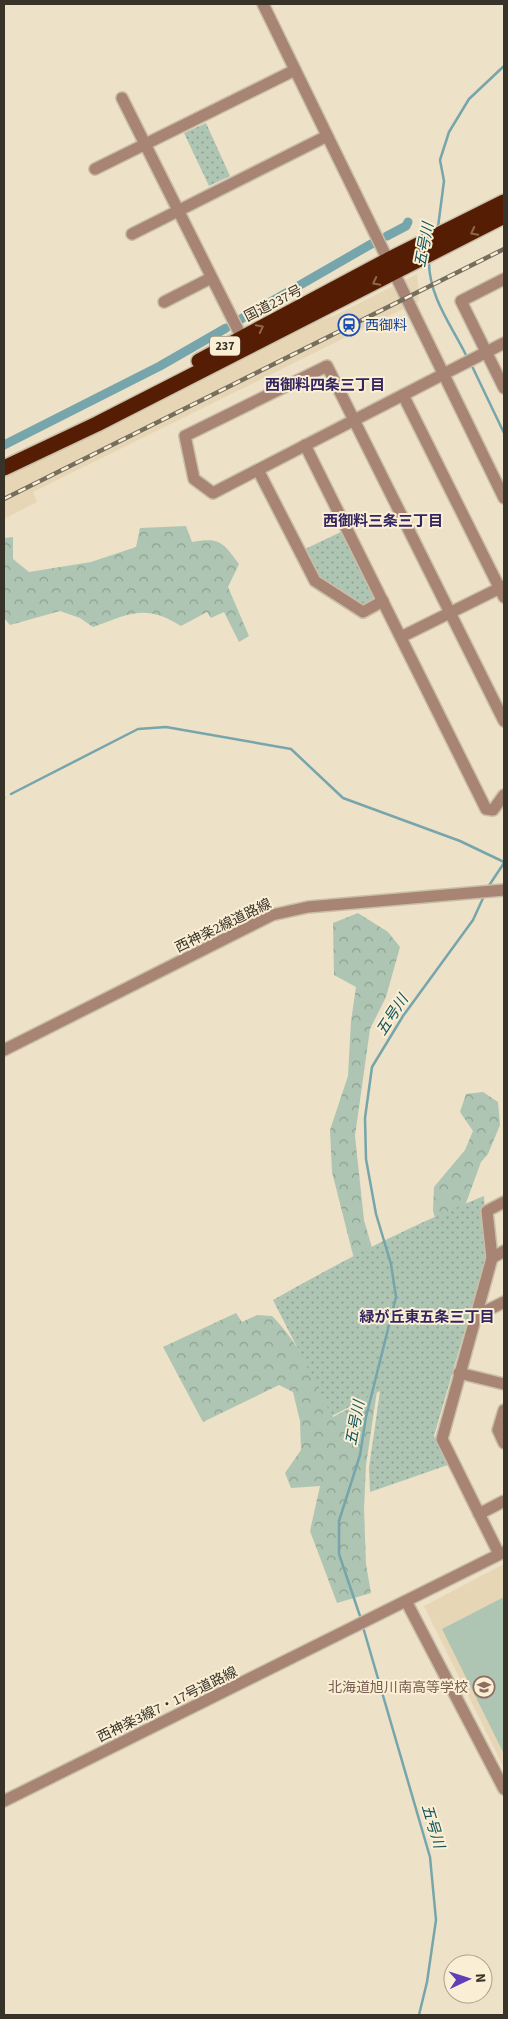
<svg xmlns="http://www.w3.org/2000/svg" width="508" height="2019" font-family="'Source Sans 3','Noto Sans JP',sans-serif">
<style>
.built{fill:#e6d6b6}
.forest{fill:url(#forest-crowns)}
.park{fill:url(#park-dots)}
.pitch{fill:#adc5b2}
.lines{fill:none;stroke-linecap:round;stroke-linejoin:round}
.stream{stroke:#76a5ab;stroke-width:2.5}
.canal{stroke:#76a5ab;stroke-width:9}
.minor-casing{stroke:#c9bea7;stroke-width:14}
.highway-casing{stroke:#c9bea7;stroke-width:18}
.minor{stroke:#a88475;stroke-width:11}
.highway{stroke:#551e04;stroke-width:15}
.rail-casing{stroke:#756d5e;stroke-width:4.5}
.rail{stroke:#faeed4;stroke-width:2.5;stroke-dasharray:8;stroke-linecap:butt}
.oneway{stroke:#8f674d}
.labels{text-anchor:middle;stroke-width:4;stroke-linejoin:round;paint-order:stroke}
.shield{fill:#faeed4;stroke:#726b5c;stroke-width:1}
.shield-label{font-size:12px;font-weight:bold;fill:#383329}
.street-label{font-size:14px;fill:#383329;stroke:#faeed4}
.transit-label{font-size:14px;fill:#164399;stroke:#faeed4;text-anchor:start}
.education-label{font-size:14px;fill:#785e54;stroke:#faeed4;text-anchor:end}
.water-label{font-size:15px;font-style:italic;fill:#10545c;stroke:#faeed4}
.neighbourhood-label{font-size:15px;font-weight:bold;fill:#332560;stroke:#faeed4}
</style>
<defs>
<pattern id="forest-crowns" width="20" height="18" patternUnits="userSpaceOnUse" patternTransform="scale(1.25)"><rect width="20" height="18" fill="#adc5b2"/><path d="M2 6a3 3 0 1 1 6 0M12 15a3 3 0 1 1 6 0" fill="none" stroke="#8ea191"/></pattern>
<pattern id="park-dots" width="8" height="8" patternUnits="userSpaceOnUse" patternTransform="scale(1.25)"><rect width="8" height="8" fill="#adc5b2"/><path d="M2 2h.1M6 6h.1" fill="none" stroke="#8ea191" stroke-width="1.8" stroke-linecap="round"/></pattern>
</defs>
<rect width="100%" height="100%" fill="#ede1c7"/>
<g class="built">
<polygon points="417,274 419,301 33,492 37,502 4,519 4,476 310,323 336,315"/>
<polygon points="504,1564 504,1768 424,1606"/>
</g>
<g class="forest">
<path d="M186 526 192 542C219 537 223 542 239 564L228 587 249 636 239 642 224 612 211 618 207 612 181 626C145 603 129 614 93 627L80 618 60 611 10 625 4 618V538L13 537V559L29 572 91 562 136 547 140 528Z"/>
<polygon points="358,913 388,932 400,947 386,997 370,1029 355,1136 364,1220 381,1279 354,1259 332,1172 330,1130 348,1076 351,1021 356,987 334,975 333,923"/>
<polygon points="483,1092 498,1102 500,1125 488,1154 481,1162 466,1203 466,1231 406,1479 389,1481 442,1241 433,1211 434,1187 465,1150 473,1131 460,1112 466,1094"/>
<path d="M236 1313 242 1322 257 1315 272 1316C300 1344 316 1381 333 1417L350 1408 355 1382 377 1391 366 1465 364 1509 366 1564 371 1593 337 1603 310 1531 320 1486 291 1488 285 1473 301 1450 300 1421 293 1392 279 1385 203 1422 163 1347Z"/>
</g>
<g class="park">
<polygon points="206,123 230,176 209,186 184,133"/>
<path d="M343 531 375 595C372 602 366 605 359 605L318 576 305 549Z"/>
<path d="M484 1196 487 1254 434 1436 448 1465 370 1492 369 1468 380 1391 332 1416 273 1300C342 1261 411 1225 484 1196Z"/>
</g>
<polygon class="pitch" points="504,1597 504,1754 442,1629"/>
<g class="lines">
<g class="stream">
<polyline points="438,227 444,181 440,160 449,132 469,99 504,66"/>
<path d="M429 262C429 297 452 326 467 357"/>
<polyline points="471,364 504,433"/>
<polyline points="11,794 138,729 166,727 291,749 343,798 460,841 504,862"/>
<polyline points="4,798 4,797"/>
<polyline points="488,887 504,863"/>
<polyline points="361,1619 339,1554 339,1521 360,1455 366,1417 396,1297 391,1264 376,1214 366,1159 365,1118 372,1067 403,1016 473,920 484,896"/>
<polyline points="363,1627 430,1857 436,1920 427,1982 419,2015"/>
</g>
<g class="canal">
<polyline points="387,236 406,226 408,222"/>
<polyline points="241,319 373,243"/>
<polyline points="4,445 160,366 226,328"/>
</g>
<g class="minor-casing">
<g id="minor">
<polyline points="263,4 504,498"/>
<polyline points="122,98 245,344"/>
<polyline points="95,169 295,70"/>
<polyline points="132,234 327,136"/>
<polyline points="504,279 461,301 504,388"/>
<polyline points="164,302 211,278"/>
<path d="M504 343C407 392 310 443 213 493L194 479 185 436 327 366 504 721"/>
<polyline points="403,395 504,597"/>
<polyline points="305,445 486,809 493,810 504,795"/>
<polyline points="258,470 315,581 363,612 383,601"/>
<polyline points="401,637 504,586"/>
<polyline points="4,1050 272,915 308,907 504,890"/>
<polyline points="492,1258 504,1251"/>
<polyline points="476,1316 504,1302"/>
<polyline points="459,1373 504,1384"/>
<polyline points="504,1410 498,1430 504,1443"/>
<polyline points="479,1514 504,1501"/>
<polyline points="499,1554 442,1439 492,1258 487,1211 504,1202"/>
<polyline points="406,1601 504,1789"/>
<polyline points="4,1801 504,1552"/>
</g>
</g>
<g class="highway-casing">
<g id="highway">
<polyline points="199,361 388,260 504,202"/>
<polyline points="4,468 97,424 504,216"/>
</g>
</g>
<use href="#minor" class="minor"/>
<use href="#highway" class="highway"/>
<g class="rail-casing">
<polyline id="rail" points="4,499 504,249"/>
</g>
<use href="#rail" class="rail"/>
</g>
<defs><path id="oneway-chevron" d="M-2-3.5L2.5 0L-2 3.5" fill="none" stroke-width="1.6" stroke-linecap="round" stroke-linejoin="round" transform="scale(1.25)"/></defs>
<g class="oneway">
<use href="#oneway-chevron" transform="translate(474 232) rotate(153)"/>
<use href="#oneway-chevron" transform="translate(376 282) rotate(153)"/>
<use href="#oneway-chevron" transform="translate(260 328) rotate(-27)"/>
</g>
<defs>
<g id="station-ring" transform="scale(1.125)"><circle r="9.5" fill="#faeed4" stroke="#1a4fb4" stroke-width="1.5"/><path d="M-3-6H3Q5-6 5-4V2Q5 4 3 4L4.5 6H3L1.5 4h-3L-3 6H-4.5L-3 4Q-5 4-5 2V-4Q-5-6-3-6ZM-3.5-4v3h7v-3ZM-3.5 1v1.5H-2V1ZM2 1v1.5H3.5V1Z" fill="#1a4fb4"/></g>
<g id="school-ring" transform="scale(1.125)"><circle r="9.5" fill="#faeed4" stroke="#8d6e63" stroke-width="1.5"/><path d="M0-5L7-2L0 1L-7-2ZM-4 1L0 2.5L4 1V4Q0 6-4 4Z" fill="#8d6e63"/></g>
</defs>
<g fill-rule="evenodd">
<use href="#station-ring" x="349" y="325"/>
<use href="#school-ring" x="484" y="1687"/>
</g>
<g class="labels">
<rect class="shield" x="210" y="336.5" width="30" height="19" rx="4"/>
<g class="shield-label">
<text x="225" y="350">237</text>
</g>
<g class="street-label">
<text transform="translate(273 303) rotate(-27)" y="5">国道237号</text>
<text transform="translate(223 925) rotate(-26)" y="5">西神楽2線道路線</text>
<text transform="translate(167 1704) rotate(-26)" y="5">西神楽3線7・17号道路線</text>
</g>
<g class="transit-label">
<text x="365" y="330">西御料</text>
</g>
<g class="education-label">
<text x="468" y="1692">北海道旭川南高等学校</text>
</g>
<g class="water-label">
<text transform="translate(424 245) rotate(-79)" y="5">五号川</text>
<text transform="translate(392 1015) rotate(-57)" y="5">五号川</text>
<text transform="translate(355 1423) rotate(-79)" y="5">五号川</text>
<text transform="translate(433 1826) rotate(73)" y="5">五号川</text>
</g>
<g class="neighbourhood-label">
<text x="325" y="390">西御料四条三丁目</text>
<text x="383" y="526">西御料三条三丁目</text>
<text x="427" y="1322">緑が丘東五条三丁目</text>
</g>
</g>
<rect width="508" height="2019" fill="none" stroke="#383329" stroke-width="10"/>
<g transform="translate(468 1979) rotate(86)"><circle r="24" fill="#faeed4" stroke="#aca390"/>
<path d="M0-4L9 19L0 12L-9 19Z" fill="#5f3fb7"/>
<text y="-8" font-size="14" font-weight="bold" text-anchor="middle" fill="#383329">N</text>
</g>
</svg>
